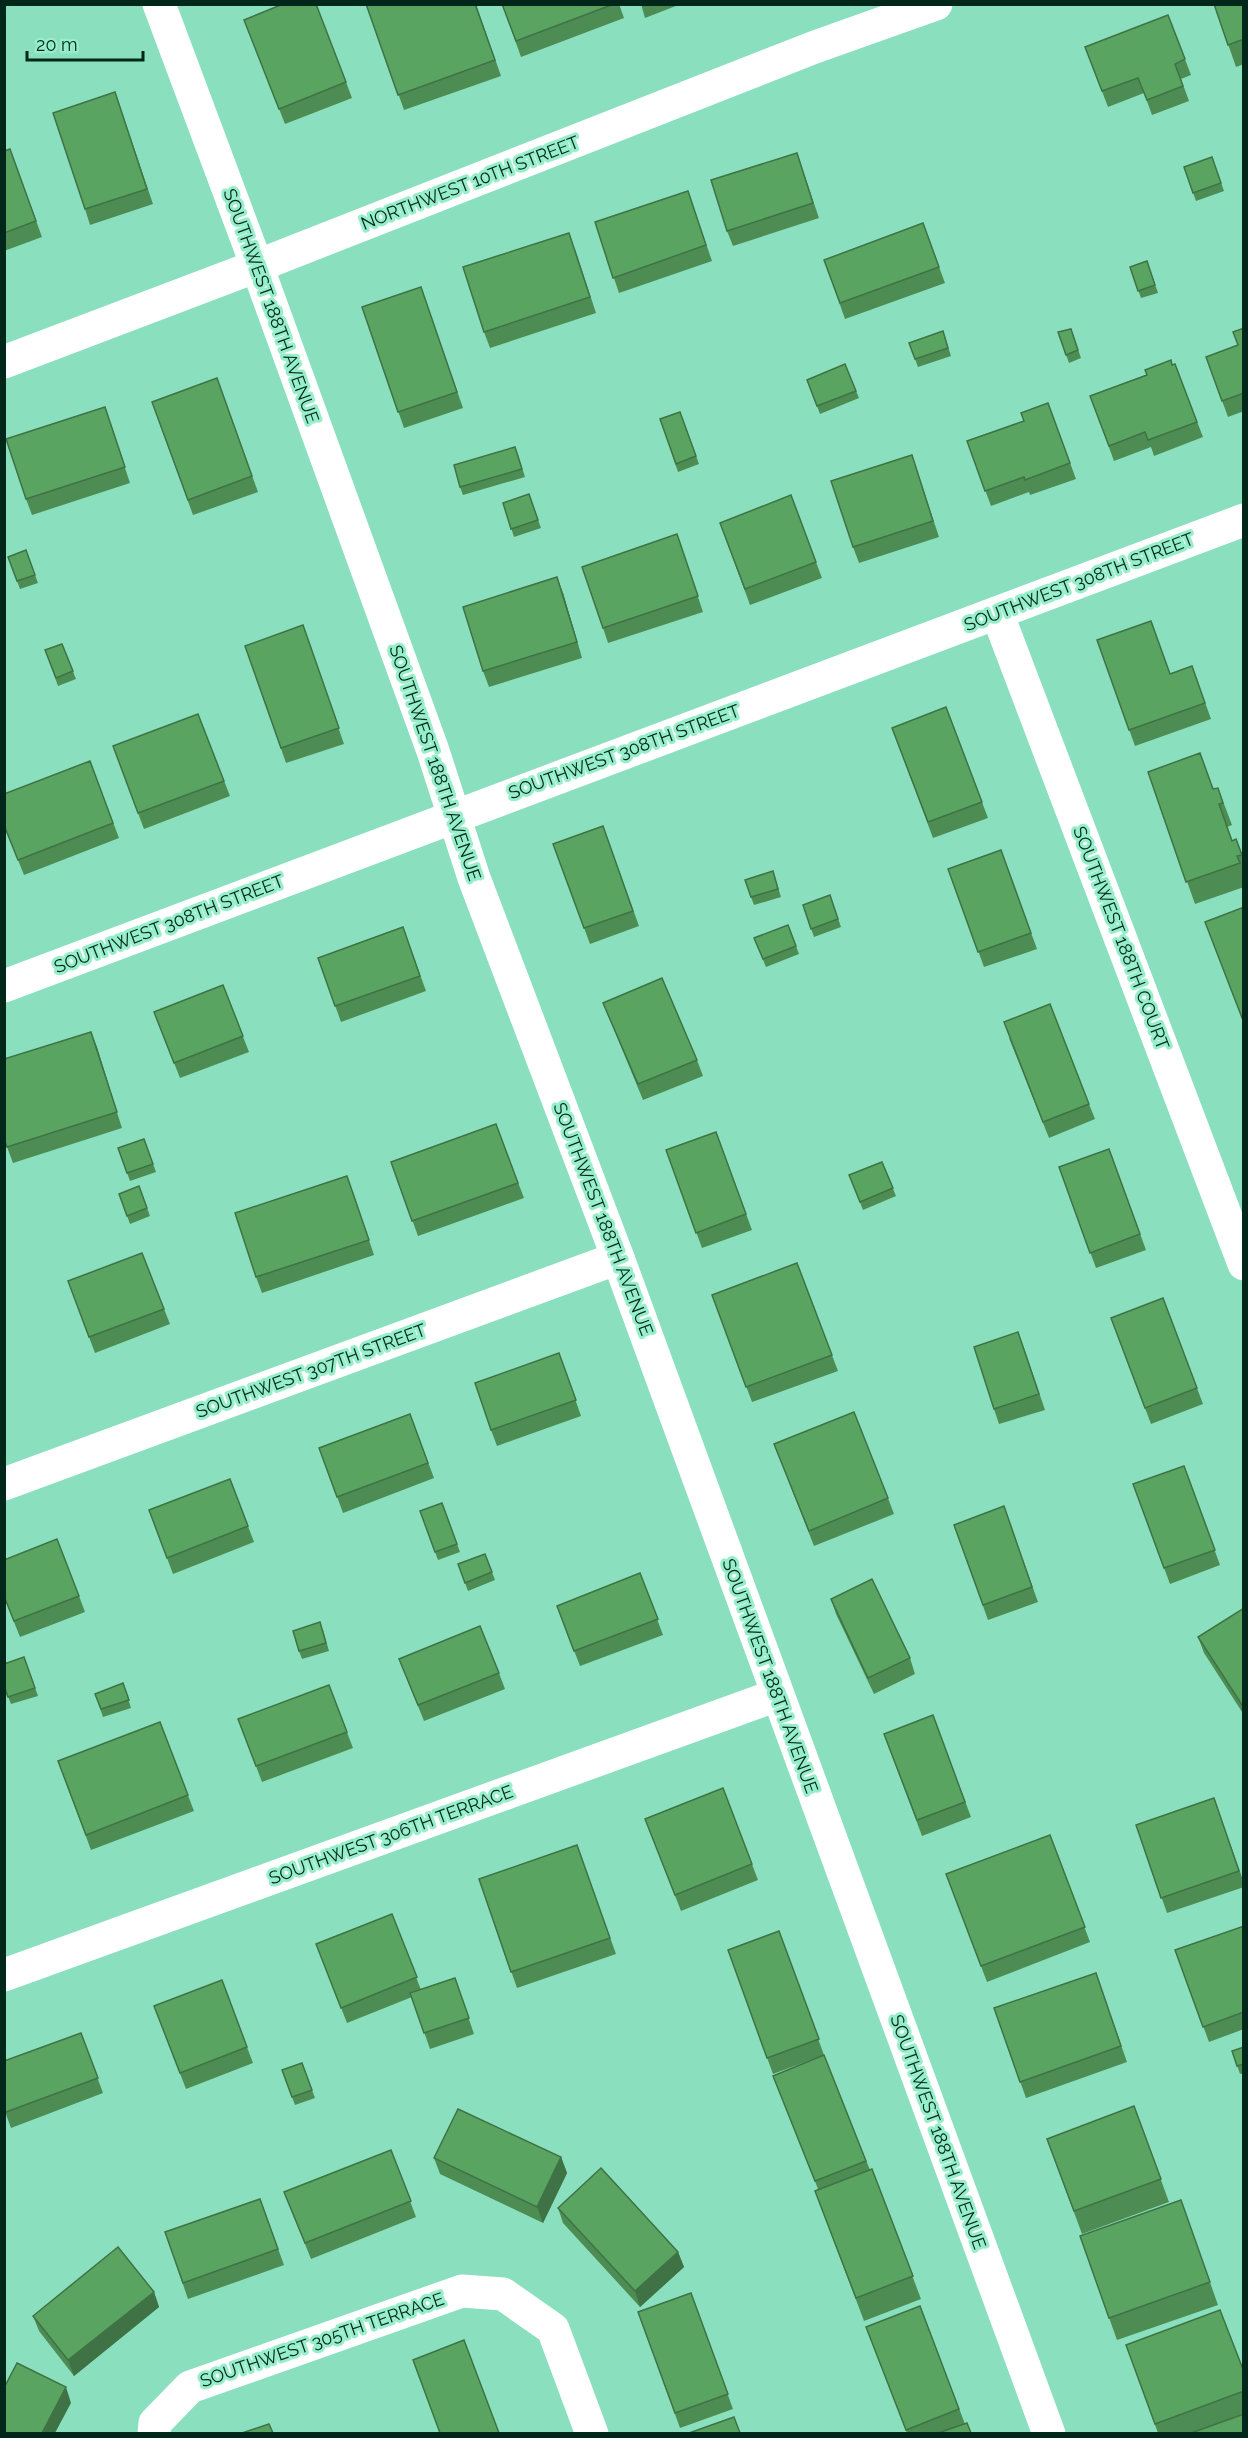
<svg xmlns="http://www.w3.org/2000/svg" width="1248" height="2438" font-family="Raleway,sans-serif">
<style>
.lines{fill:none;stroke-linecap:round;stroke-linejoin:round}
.street{stroke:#fff;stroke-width:33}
.wall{fill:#4d8d54}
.shaded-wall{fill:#3f7345}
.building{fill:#5aa462;stroke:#3f7345;stroke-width:1.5}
.labels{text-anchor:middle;stroke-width:6;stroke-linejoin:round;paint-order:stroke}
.street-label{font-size:18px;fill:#01271b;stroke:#97eeca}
</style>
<rect width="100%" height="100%" fill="#8ae0be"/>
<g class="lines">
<g class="street">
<polyline points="159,4 257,266 433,751 474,878 618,1258 1049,2434"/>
<polyline points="4,362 257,266 815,47 936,4"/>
<polyline points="997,613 1244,1264"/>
<polyline points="4,986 1244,520"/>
<polyline points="4,1484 618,1258"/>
<polyline points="4,1975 777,1695"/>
<polyline points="154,2434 155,2423 190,2387 462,2291 503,2294 553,2329 592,2434"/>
</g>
</g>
<g class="wall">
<polygon points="366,4 476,4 501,76 404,110"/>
<polygon points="502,4 619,4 624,18 521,57"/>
<polygon points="641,4 681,4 645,18"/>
<polygon points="1214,4 1244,4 1244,64 1236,67"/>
<polygon points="1168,15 1191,75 1181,79 1189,101 1152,115 1144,93 1108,107 1085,47"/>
<polygon points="244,20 346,82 352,98 285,124"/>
<polygon points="115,92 153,204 90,225 85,209"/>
<polygon points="10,149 42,237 4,251 4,151"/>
<polygon points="797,153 819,218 733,246 727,231"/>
<polygon points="1212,157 1224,191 1196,201 1184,167"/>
<polygon points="688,191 712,261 619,293 595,222"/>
<polygon points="923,223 945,283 845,319 824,260"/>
<polygon points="575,249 596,313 490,348 484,332"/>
<polygon points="1147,261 1158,293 1141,298 1130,267"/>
<polygon points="421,287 463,408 404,428 362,307"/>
<polygon points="1244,328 1244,411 1228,417 1206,357 1238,345"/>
<polygon points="1071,329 1081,358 1069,363 1058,332"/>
<polygon points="943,331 951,356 918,367 909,343"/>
<polygon points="845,364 859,398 820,414 807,380"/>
<polygon points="1175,364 1203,437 1154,456 1151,447 1114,461 1090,396"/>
<polygon points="217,378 258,492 193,515 152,402"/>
<polygon points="1048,403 1076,479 1030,495 1029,492 991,506 967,441 1024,421"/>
<polygon points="105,407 130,483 32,515 26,499"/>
<polygon points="680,412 699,464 678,472 660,419"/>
<polygon points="518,455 525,477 463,495 460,487"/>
<polygon points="912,455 939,537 859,563 853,547"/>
<polygon points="529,494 541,528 514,537 503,503"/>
<polygon points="791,495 822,578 750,605 720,523"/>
<polygon points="677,534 703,612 608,643 603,628"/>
<polygon points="26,550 38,583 20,589 8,557"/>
<polygon points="563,593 582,658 489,687 483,671"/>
<polygon points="303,625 344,744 286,763 245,646"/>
<polygon points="1097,640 1170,674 1192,666 1211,719 1135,746"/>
<polygon points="62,644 76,679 58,686 45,650"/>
<polygon points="946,707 988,818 933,838 892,728"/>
<polygon points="198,714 230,796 144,829 113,746"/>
<polygon points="90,761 119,838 24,875 4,825"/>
<polygon points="1148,772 1213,789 1218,788 1232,825 1227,827 1232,841 1236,839 1244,858 1244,887 1195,904"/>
<polygon points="603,826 639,926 590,944 553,844"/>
<polygon points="1001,850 1037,949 984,967 948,869"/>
<polygon points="773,871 781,897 754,905 751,897"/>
<polygon points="830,895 841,927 814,937 803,905"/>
<polygon points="788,925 799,954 766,967 754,938"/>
<polygon points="403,927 426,991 341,1022 318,958"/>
<polygon points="223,985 249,1052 180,1078 154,1012"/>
<polygon points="603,1003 697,1060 703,1076 643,1100"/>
<polygon points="91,1032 122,1128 13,1163 4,1139"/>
<polygon points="1009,1038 1089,1104 1095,1119 1049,1138"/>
<polygon points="496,1124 524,1198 418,1236 391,1162"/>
<polygon points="716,1132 752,1230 702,1248 666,1150"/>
<polygon points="144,1139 156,1172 130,1181 118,1148"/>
<polygon points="1109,1149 1146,1250 1096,1268 1059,1167"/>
<polygon points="882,1162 896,1196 863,1210 849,1175"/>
<polygon points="139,1186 150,1216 130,1224 119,1194"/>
<polygon points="353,1192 374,1255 262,1293 256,1277"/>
<polygon points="142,1253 170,1324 95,1353 68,1281"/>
<polygon points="797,1263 838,1371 752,1402 712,1295"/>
<polygon points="1163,1298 1203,1404 1151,1424 1111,1318"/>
<polygon points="1024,1348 1045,1410 999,1424 994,1409"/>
<polygon points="559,1353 581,1416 497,1446 491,1430"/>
<polygon points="410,1414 434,1478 343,1513 319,1448"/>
<polygon points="774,1444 888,1498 894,1514 814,1546"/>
<polygon points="1184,1466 1220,1565 1170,1584 1133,1484"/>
<polygon points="230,1479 254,1542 173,1574 149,1510"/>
<polygon points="442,1503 460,1552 438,1560 420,1511"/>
<polygon points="1004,1506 1038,1602 988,1620 954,1525"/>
<polygon points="485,1554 495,1580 468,1591 458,1564"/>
<polygon points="640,1573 663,1635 580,1666 557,1606"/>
<polygon points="79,1596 85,1612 20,1637 4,1597"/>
<polygon points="831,1599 910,1658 915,1674 874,1694 836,1614"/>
<polygon points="1244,1608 1244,1715 1204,1653 1198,1637"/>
<polygon points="323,1630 329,1651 302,1659 299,1651"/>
<polygon points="24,1657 38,1696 11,1704 4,1686"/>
<polygon points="399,1659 499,1673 505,1689 424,1721"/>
<polygon points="123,1683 131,1708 103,1717 95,1694"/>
<polygon points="329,1685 353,1748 262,1782 238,1719"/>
<polygon points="933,1715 971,1817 922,1836 884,1734"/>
<polygon points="160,1722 194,1811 91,1850 58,1761"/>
<polygon points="723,1788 758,1880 681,1911 645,1819"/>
<polygon points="1214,1798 1244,1883 1244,1887 1167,1913 1136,1825"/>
<polygon points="1050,1835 1090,1942 987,1982 946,1874"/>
<polygon points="577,1845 616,1954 517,1988 479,1879"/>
<polygon points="392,1914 421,1990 455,1978 474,2034 430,2049 412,1997 347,2023 322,1959"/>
<polygon points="1244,1926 1244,2029 1209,2042 1175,1950"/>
<polygon points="779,1931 824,2055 773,2074 728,1950"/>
<polygon points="1096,1973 1127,2062 1026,2098 994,2008"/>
<polygon points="222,1980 253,2063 186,2089 154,2006"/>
<polygon points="81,2033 103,2093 11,2128 4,2109"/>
<polygon points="1244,2047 1244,2073 1240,2074 1232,2051"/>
<polygon points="824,2055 870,2170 872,2169 921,2299 864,2321 815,2191 818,2189 773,2076"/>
<polygon points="302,2063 315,2098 295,2105 282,2070"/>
<polygon points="1134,2106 1169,2202 1082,2234 1047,2139"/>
<polygon points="391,2150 416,2217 311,2259 284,2192"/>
<polygon points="561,2157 567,2173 543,2223 440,2174 434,2158"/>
<polygon points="260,2199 284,2265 188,2299 165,2232"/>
<polygon points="1181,2200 1218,2305 1117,2340 1080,2236"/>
<polygon points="558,2208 678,2252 684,2267 640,2307 563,2223"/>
<polygon points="154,2292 159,2307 74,2376 39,2331 33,2316"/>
<polygon points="691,2293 733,2409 680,2428 638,2312"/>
<polygon points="920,2306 965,2424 971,2433 907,2433 866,2327"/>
<polygon points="1126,2345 1244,2372 1244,2433 1158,2433"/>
</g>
<g class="shaded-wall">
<polygon points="557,577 563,593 582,658 577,642"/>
<polygon points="91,1032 97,1047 122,1128 117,1112"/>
<polygon points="561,2157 567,2173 543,2223 537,2207"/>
<polygon points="678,2252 684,2267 640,2307 635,2291"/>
<polygon points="154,2292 159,2307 74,2376 68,2360"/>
<polygon points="66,2387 71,2403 55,2433 42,2433"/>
</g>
<g class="building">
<polygon points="283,4 316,4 346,82 279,109 244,20"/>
<polygon points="366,4 475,4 495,60 398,95"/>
<polygon points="502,4 614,4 516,41"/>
<polygon points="1214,4 1244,4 1244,39 1228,45"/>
<polygon points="1168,15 1185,59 1175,64 1183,86 1147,100 1138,78 1102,91 1085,47"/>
<polygon points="115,92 147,189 85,209 53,113"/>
<polygon points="10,149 36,221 4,233 4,151"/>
<polygon points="797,153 813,203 727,231 711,180"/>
<polygon points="1212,157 1221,183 1193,193 1184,167"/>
<polygon points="688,191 706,245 613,278 595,222"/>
<polygon points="923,223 939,267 840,303 824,260"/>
<polygon points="569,233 590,297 484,332 463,267"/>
<polygon points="1147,261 1155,285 1138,291 1130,267"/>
<polygon points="421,287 457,392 398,412 362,307"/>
<polygon points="1244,328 1244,393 1222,401 1206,357 1238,345 1233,332"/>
<polygon points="1071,329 1078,350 1066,355 1058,332"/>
<polygon points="943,331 948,348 915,359 909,343"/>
<polygon points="1171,360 1172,365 1175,364 1197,422 1148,440 1145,432 1109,446 1090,396 1147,375 1145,370"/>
<polygon points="845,364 856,391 817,406 807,380"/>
<polygon points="217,378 252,476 188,500 152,402"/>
<polygon points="1048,403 1070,463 1025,480 1024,477 985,491 967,441 1024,421 1021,413"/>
<polygon points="105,407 125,467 26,499 6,439"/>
<polygon points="680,412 696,456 676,464 660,419"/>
<polygon points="515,447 522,469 460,487 454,465"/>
<polygon points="912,455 933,521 853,547 831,481"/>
<polygon points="529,494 538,520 511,529 503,503"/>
<polygon points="791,495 816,562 745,589 720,523"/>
<polygon points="677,534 698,596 603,628 582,567"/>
<polygon points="26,550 35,575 17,581 8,557"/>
<polygon points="557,577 577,642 483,671 463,607"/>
<polygon points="1151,621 1170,674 1192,666 1205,703 1129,730 1097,640"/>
<polygon points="303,625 339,728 281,748 245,646"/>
<polygon points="62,644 73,671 56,678 45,650"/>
<polygon points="946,707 982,802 928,822 892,728"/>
<polygon points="198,714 224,781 138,813 113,746"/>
<polygon points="1200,753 1213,789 1218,788 1223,803 1219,804 1232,841 1236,839 1242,855 1237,856 1240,863 1186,882 1148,772"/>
<polygon points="90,761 113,823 18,860 4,825 4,794"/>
<polygon points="603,826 633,911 584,928 553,844"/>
<polygon points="1001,850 1031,933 978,952 948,869"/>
<polygon points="773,871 778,889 751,897 745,880"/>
<polygon points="830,895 838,919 811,929 803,905"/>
<polygon points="1244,907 1244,1023 1205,922"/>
<polygon points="788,925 796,946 763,959 754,938"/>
<polygon points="403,927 420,976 335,1006 318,958"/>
<polygon points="662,978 697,1060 638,1084 603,1003"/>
<polygon points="223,985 243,1036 174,1063 154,1012"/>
<polygon points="1050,1004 1089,1104 1043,1122 1004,1022"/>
<polygon points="91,1032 117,1112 7,1147 4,1139 4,1059"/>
<polygon points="496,1124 518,1183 412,1221 391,1162"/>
<polygon points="716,1132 746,1214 696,1233 666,1150"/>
<polygon points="144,1139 153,1164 127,1173 118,1148"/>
<polygon points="1109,1149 1140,1234 1090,1253 1059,1167"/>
<polygon points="882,1162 893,1188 860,1202 849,1175"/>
<polygon points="347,1176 369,1240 256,1277 235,1213"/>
<polygon points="139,1186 147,1208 127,1216 119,1194"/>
<polygon points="142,1253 164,1309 89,1337 68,1281"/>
<polygon points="797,1263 832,1355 746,1387 712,1295"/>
<polygon points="1163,1298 1197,1388 1145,1408 1111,1318"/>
<polygon points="1018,1332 1039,1394 994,1409 974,1347"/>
<polygon points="559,1353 576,1400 491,1430 475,1383"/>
<polygon points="854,1412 888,1498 809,1531 774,1444"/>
<polygon points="410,1414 428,1463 337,1497 319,1448"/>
<polygon points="1184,1466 1215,1550 1164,1568 1133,1484"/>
<polygon points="230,1479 248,1526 167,1558 149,1510"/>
<polygon points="442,1503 457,1544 435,1552 420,1511"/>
<polygon points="1004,1506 1032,1587 983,1605 954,1525"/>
<polygon points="57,1539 79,1596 14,1621 4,1596 4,1560"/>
<polygon points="485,1554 492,1572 465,1583 458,1564"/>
<polygon points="640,1573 658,1619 574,1651 557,1606"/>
<polygon points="872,1579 910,1658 868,1678 831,1599"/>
<polygon points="1244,1608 1244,1708 1198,1637"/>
<polygon points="320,1622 326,1643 299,1651 293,1631"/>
<polygon points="480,1626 499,1673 418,1705 399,1659"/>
<polygon points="24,1657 35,1688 8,1697 4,1686 4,1664"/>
<polygon points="123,1683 129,1700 101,1709 95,1694"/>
<polygon points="329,1685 347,1732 256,1766 238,1719"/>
<polygon points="933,1715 965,1802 917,1820 884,1734"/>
<polygon points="160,1722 188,1795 86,1835 58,1761"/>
<polygon points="723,1788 752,1864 675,1895 645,1819"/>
<polygon points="1214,1798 1239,1871 1161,1898 1136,1825"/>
<polygon points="1050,1835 1085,1927 981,1966 946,1874"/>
<polygon points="577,1845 610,1938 511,1972 479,1879"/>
<polygon points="392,1914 417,1977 341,2008 316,1944"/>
<polygon points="1244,1926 1244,2012 1203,2027 1175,1950"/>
<polygon points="779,1931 819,2039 767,2058 728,1950"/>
<polygon points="1096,1973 1121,2046 1020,2082 994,2008"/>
<polygon points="455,1978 469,2018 424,2033 410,1993"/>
<polygon points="222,1980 247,2047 180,2073 154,2006"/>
<polygon points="81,2033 98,2078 6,2112 4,2109 4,2061"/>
<polygon points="1244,2047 1244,2064 1237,2066 1232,2051"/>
<polygon points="824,2055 866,2161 815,2181 773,2076"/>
<polygon points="302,2063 312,2090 292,2097 282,2070"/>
<polygon points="1134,2106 1161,2179 1074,2211 1047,2139"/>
<polygon points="458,2109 561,2157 537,2207 434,2158"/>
<polygon points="391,2150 411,2201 305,2243 284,2192"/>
<polygon points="601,2168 678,2252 635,2291 558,2208"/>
<polygon points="872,2169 913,2276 856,2298 815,2191"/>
<polygon points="260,2199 278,2249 183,2283 165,2232"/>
<polygon points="1181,2200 1210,2282 1109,2318 1080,2236"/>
<polygon points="118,2247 154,2292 68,2360 33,2316"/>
<polygon points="691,2293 728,2394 675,2413 638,2312"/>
<polygon points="920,2306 959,2409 906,2430 866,2327"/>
<polygon points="1220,2310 1244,2372 1244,2391 1155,2424 1126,2345"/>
<polygon points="464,2340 499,2433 440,2433 413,2360"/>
<polygon points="17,2363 66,2387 42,2433 4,2433 4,2388"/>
<polygon points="1244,2414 1244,2433 1191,2433"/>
<polygon points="734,2417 740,2433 689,2433"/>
<polygon points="967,2423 971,2433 938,2433"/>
<polygon points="269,2424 273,2433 242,2433"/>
</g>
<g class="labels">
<g class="street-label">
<text transform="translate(470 183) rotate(-21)" y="6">NORTHWEST 10TH STREET</text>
<text transform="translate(271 306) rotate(70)" y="6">SOUTHWEST 188TH AVENUE</text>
<text transform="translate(1079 582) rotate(-21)" y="6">SOUTHWEST 308TH STREET</text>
<text transform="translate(624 752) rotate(-20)" y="6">SOUTHWEST 308TH STREET</text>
<text transform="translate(435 763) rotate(71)" y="6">SOUTHWEST 188TH AVENUE</text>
<text transform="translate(169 924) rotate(-21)" y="6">SOUTHWEST 308TH STREET</text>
<text transform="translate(1121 938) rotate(69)" y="6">SOUTHWEST 188TH COURT</text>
<text transform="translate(603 1219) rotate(69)" y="6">SOUTHWEST 188TH AVENUE</text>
<text transform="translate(311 1371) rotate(-20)" y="6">SOUTHWEST 307TH STREET</text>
<text transform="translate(770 1676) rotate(70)" y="6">SOUTHWEST 188TH AVENUE</text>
<text transform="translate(391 1835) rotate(-20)" y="6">SOUTHWEST 306TH TERRACE</text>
<text transform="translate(938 2132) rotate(70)" y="6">SOUTHWEST 188TH AVENUE</text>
<text transform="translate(322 2340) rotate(-19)" y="6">SOUTHWEST 305TH TERRACE</text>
</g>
</g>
<rect width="1248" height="2438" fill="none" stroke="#01271b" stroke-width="12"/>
<path d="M27 51v9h116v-9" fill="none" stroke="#01271b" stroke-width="3"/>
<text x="36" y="51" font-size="18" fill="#01271b" stroke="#97eeca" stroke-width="4.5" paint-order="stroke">20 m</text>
</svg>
